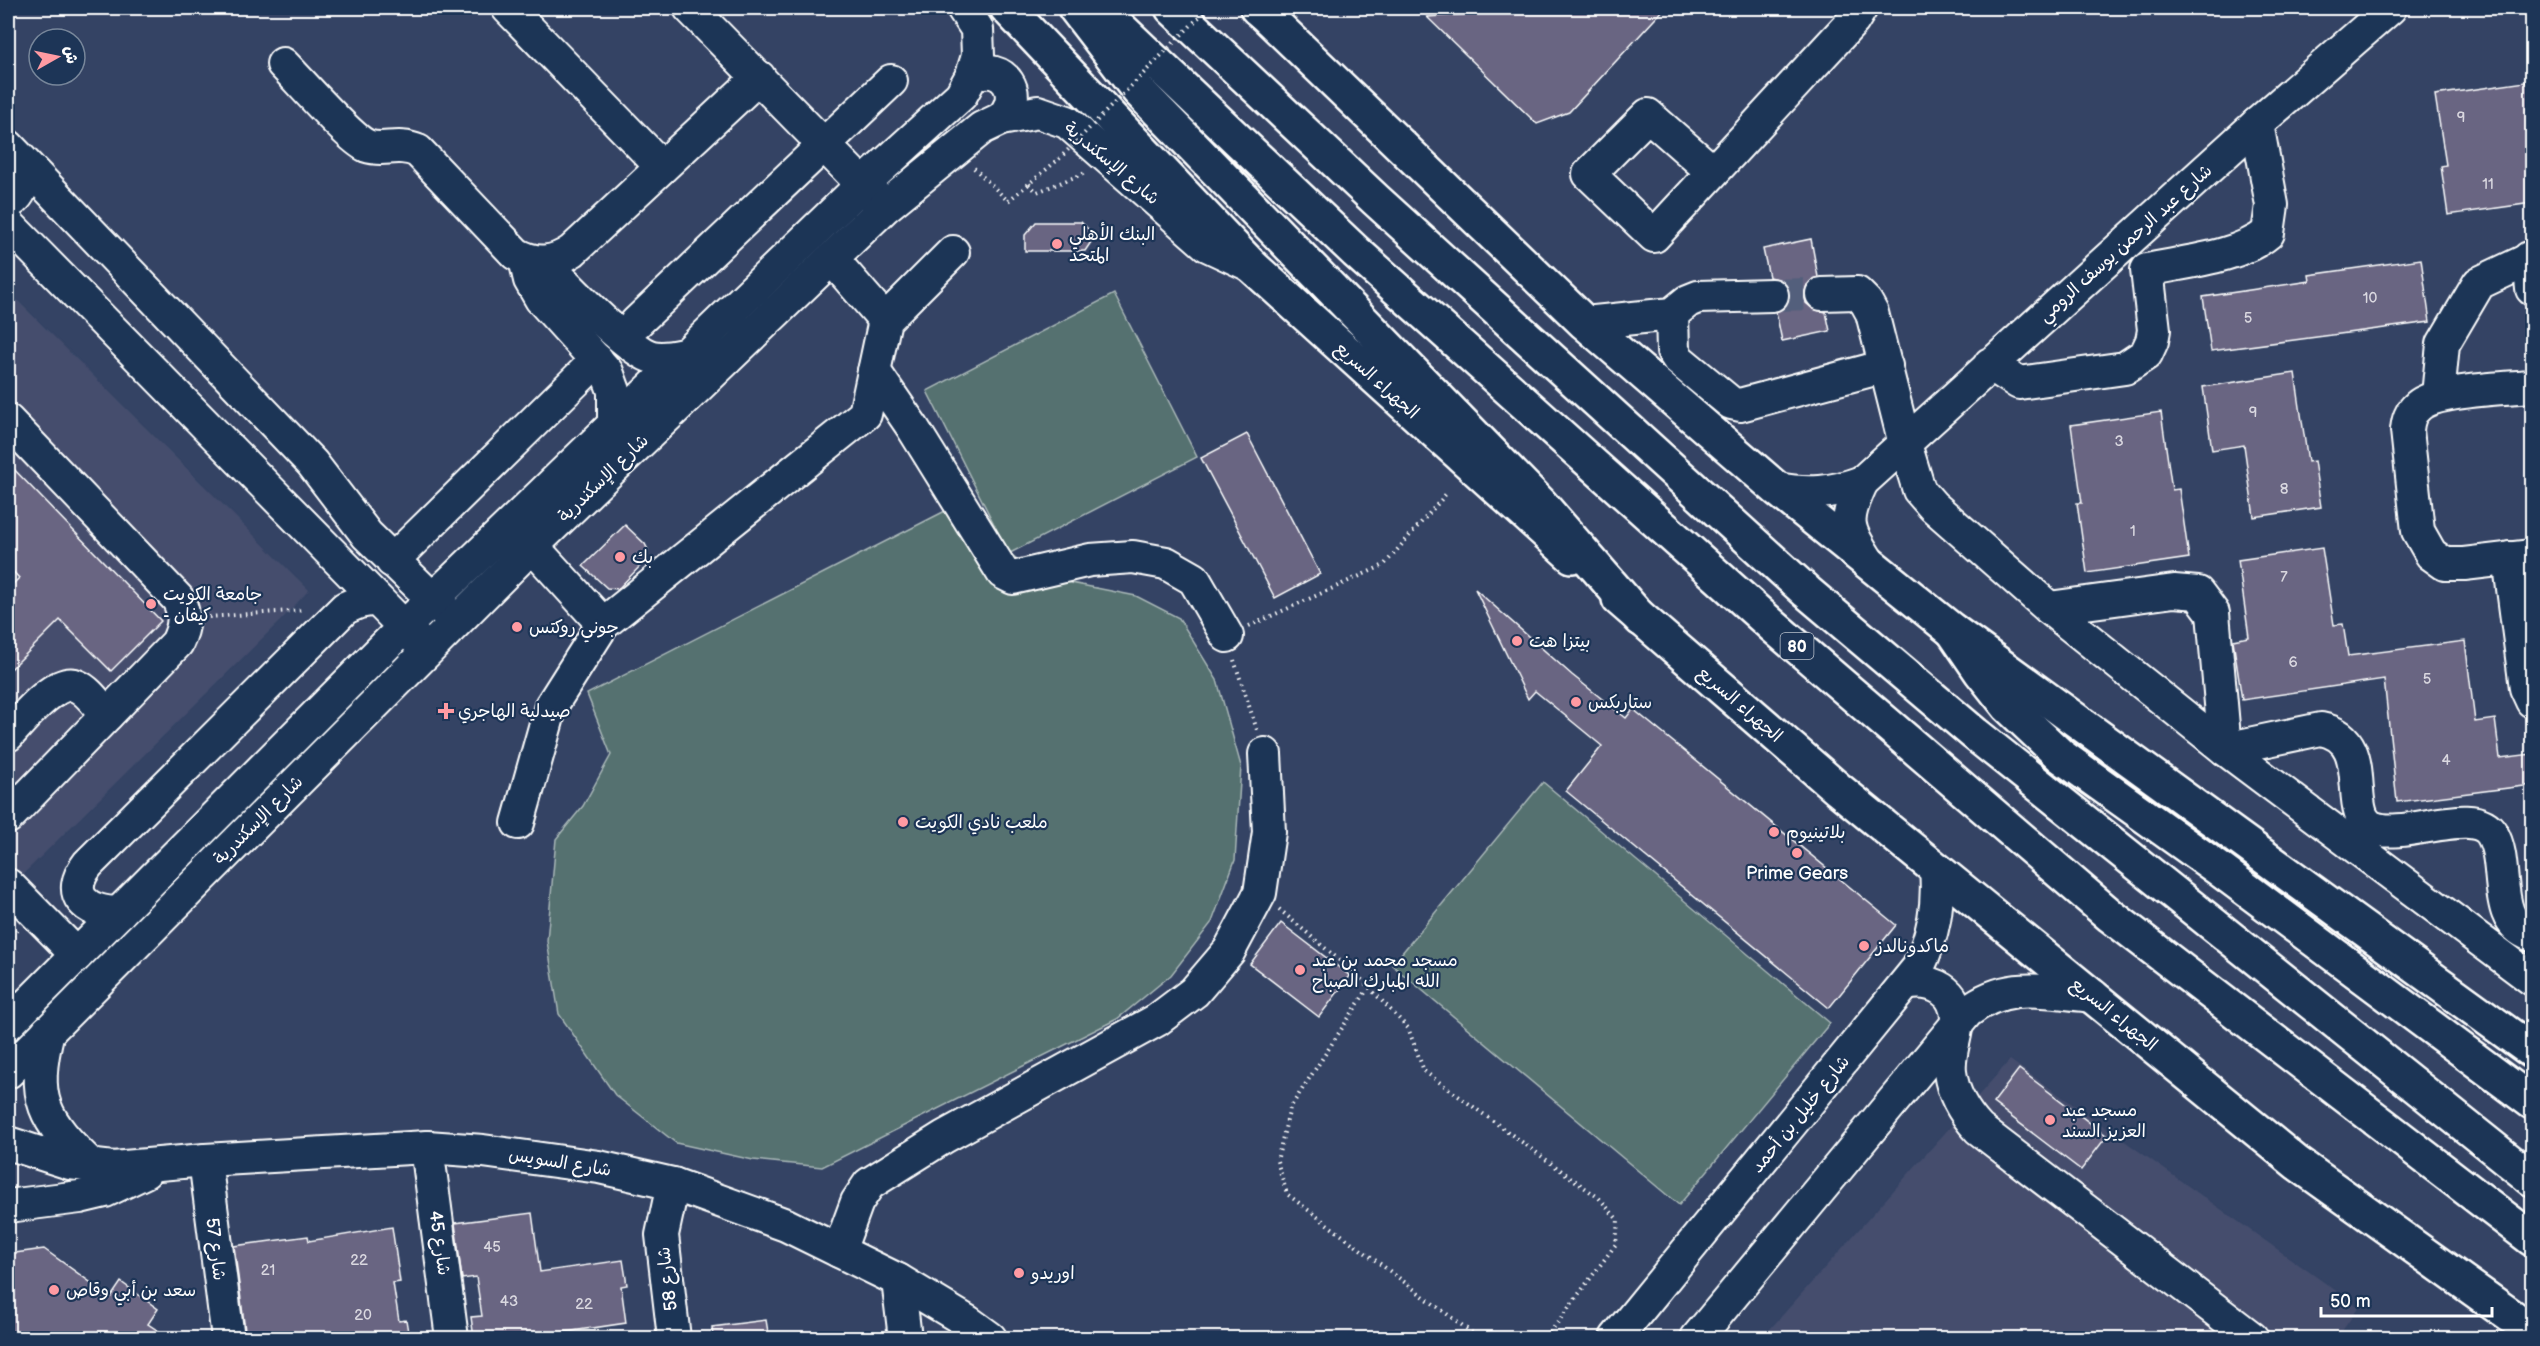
<svg xmlns="http://www.w3.org/2000/svg" width="2540" height="1346" font-family="'Balsamiq Sans','Playpen Sans Arabic',sans-serif">
<style>
.built{fill:#444d6d}
.green{fill:#547170;stroke:#aab8b8;stroke-width:1.5}
.building{fill:#696582;stroke:#fff;stroke-width:1.5}
.lines{fill:none;stroke-linecap:round;stroke-linejoin:round}
.minor-tunnel{stroke:#525f7b;stroke-width:32;stroke-dasharray:32 16;stroke-linecap:butt}
.minor-casing{stroke:#fff;stroke-width:36}
.major-casing{stroke:#fff;stroke-width:38}
.highway-casing{stroke:#fff;stroke-width:38}
.path{stroke:#fff;stroke-width:4;stroke-dasharray:1.5 4.5;stroke-linecap:butt}
.minor{stroke:#1d3557;stroke-width:32}
.major{stroke:#1d3557;stroke-width:33}
.highway{stroke:#1d3557;stroke-width:33}
.path-bridge{stroke:#fff;stroke-width:4;stroke-dasharray:1.5 4.5;stroke-linecap:butt}
.poi-dot{fill:#ff9aa2;stroke:#1d3557;stroke-width:2}
.labels{text-anchor:middle;stroke-width:4.5;stroke-linejoin:round;paint-order:stroke}
.number-label{font-size:15px;fill:#dad8e0}
.shield{fill:#1d3557;stroke:#bbc2cd;stroke-width:1.5}
.shield-label{font-size:16px;font-weight:bold;fill:#fff}
.street-label{font-size:18px;fill:#fff;stroke:#1d3557}
.poi-label{font-size:18px;fill:#fff;stroke:#1d3557;text-anchor:start}
</style>
<rect width="100%" height="100%" fill="#344364"/>
<filter id="ink" filterUnits="userSpaceOnUse"><feTurbulence type="fractalNoise" baseFrequency=".0167" numOctaves="2"/><feDisplacementMap in="SourceGraphic" scale="12" xChannelSelector="R" yChannelSelector="G"/><feConvolveMatrix kernelMatrix="1 2 1 2 8 2 1 2 1" color-interpolation-filters="sRGB"/></filter>
<g filter="url(#ink)">
<g class="built">
<polygon points="8,291 309,590 282,619 8,889"/>
<polygon points="2010,1060 2359,1307 2337,1338 1762,1338"/>
</g>
<g class="green">
<polygon points="1114,294 1197,457 1010,553 1036,576 1136,596 1179,618 1217,680 1241,766 1235,860 1212,922 1171,975 1117,1019 822,1167 753,1160 676,1143 615,1095 559,1014 547,941 556,839 583,806 611,755 587,694 953,507 1008,552 927,391"/>
<polygon points="1543,782 1830,1023 1679,1205 1392,965"/>
</g>
<g class="building">
<polygon points="1504,8 1665,8 1569,112 1537,124 1427,17 1504,12"/>
<polygon points="2532,81 2532,128 2528,128 2532,160 2532,203 2448,215 2441,166 2446,165 2435,95"/>
<polygon points="1036,222 1081,222 1095,236 1085,251 1025,251 1025,235"/>
<polygon points="1811,239 1818,277 1807,285 1804,295 1806,303 1813,309 1826,312 1830,331 1782,341 1776,312 1787,304 1790,294 1787,285 1781,280 1769,277 1763,249"/>
<polygon points="2421,259 2430,322 2211,351 2203,297 2310,281 2309,275"/>
<polygon points="2295,373 2308,462 2314,461 2321,507 2254,517 2244,445 2212,450 2203,387"/>
<polygon points="2161,412 2172,490 2179,489 2189,558 2087,573 2077,503 2082,503 2071,425"/>
<polygon points="1247,434 1320,574 1275,598 1201,458"/>
<polygon points="8,463 161,621 111,671 60,620 8,672 8,589 19,578 8,566"/>
<polygon points="625,525 645,544 648,550 647,559 618,589 607,588 583,566"/>
<polygon points="2322,548 2334,625 2343,624 2348,656 2465,641 2475,722 2495,719 2500,758 2532,754 2532,785 2397,802 2384,679 2242,700 2233,640 2249,637 2238,560"/>
<polygon points="1475,589 1572,675 1626,718 1633,709 1896,925 1829,1008 1566,791 1602,746 1535,691 1528,699"/>
<polygon points="1281,923 1350,976 1319,1017 1250,964"/>
<polygon points="2019,1069 2107,1136 2081,1170 1993,1103"/>
<polygon points="532,1213 540,1272 623,1260 627,1285 621,1286 626,1323 525,1338 474,1338 471,1317 482,1316 476,1277 462,1279 455,1223"/>
<polygon points="392,1227 400,1282 393,1283 399,1321 406,1320 409,1338 246,1338 234,1246 308,1236 309,1241"/>
<polygon points="44,1249 111,1297 121,1282 158,1309 148,1324 169,1338 8,1338 8,1254"/>
<polygon points="766,1320 769,1338 713,1338 712,1327"/>
</g>
<g class="lines">
<polyline class="minor-tunnel" points="1772,295 1822,294"/>
<g class="minor-casing">
<g id="minor">
<polyline points="508,8 662,167"/>
<polyline points="690,8 878,200"/>
<path d="M283 64C299 80 350 139 367 146 384 152 397 142 418 151L516 254C536 265 553 264 572 251L759 77"/>
<path d="M972 75C1004 61 1026 95 1001 119"/>
<polyline points="8,146 312,463 367,535 448,614"/>
<polyline points="1713,172 1648,115 1589,174 1654,236 1853,21 1861,8"/>
<path d="M8 203C24 194 26 177 21 160"/>
<polyline points="8,224 418,641"/>
<polyline points="2529,258 2532,289"/>
<polyline points="525,259 530,280 541,299 607,372 614,391 614,426"/>
<polyline points="833,260 885,320"/>
<path d="M545 263C565 283 628 351 652 357 664 360 677 356 689 354"/>
<polyline points="1822,294 1857,293 1866,302 1872,313 1905,444 1919,490 1933,506 2049,608 2225,749 2532,979"/>
<polyline points="1672,314 1673,351 1679,360 1731,403 1740,405 1886,366"/>
<polyline points="636,323 891,81"/>
<polyline points="1585,323 1672,314 1688,301 1698,297 1772,295"/>
<path d="M1990 364 2019 383 2125 368 2146 354 2152 341 2154 330 2147 270C2184 262 2240 257 2268 233L2272 205 2257 124"/>
<polyline points="874,371 913,428 1003,573 1013,578 1090,560 1133,557 1166,563 1194,579 1227,636"/>
<path d="M2532 386C2507 388 2435 390 2418 406 2410 413 2408 420 2407 430L2418 531 2431 554 2445 564H2464L2532 556"/>
<polyline points="2438,396 2443,344 2479,283 2532,258"/>
<path d="M8 421 178 599C186 616 185 626 177 643L8 817"/>
<path d="M1862 482C1843 523 1846 526 1869 563"/>
<path d="M1777 489C1808 495 1833 493 1862 482L2257 124 2390 8"/>
<polyline points="532,546 603,624"/>
<polyline points="2509,558 2526,688 2532,701"/>
<polyline points="392,561 597,360"/>
<path d="M2049 608 2174 591 2198 593 2213 613 2225 749 2321 729C2378 739 2340 816 2374 828 2405 840 2475 804 2492 834 2510 864 2490 922 2532 935"/>
<path d="M8 735C21 721 57 676 77 686 89 691 98 706 107 715"/>
<polyline points="518,823 551,706 603,624 865,414 885,320 953,252"/>
<polyline points="8,885 77,955"/>
<path d="M119 913C86 913 64 895 88 864L345 608 359 602 376 599"/>
<path d="M1906 984C1932 978 1958 991 1957 1021 1956 1038 1948 1054 1950 1072 1953 1095 1964 1113 1979 1129L2252 1338"/>
<polyline points="8,1024 404,627 862,185 961,95 972,75 978,56 977,29 963,8"/>
<path d="M48 1031C31 1100 43 1119 92 1166"/>
<polyline points="8,1072 532,546 885,207 982,128 1001,119 1038,112 1067,122 1207,245 1252,266"/>
<polyline points="8,1143 70,1163 113,1168 205,1160 427,1147 483,1151 599,1167 673,1184 786,1225 898,1280 968,1322 990,1338"/>
<polyline points="427,1147 452,1338"/>
<polyline points="205,1160 228,1338"/>
<polyline points="673,1184 662,1235 674,1338"/>
<polyline points="8,1206 80,1197 105,1191 145,1172"/>
<polyline points="839,1251 857,1202 869,1184 944,1137 1157,1020 1194,992 1229,951 1260,893 1269,832 1265,754"/>
<polyline points="898,1280 905,1338"/>
<path d="M1616 1338 1918 968C1934 934 1939 905 1936 869"/>
<path d="M1697 1338 1967 1012C2008 980 2044 992 2093 996"/>
</g>
</g>
<g class="major-casing">
<g id="major">
<polyline points="1007,8 1252,266 1572,556"/>
<polyline points="1258,8 1585,323 1777,489 1953,631 2532,1051"/>
<polyline points="1619,599 1838,789 2297,1163 2532,1331"/>
</g>
</g>
<g class="highway-casing">
<g id="highway">
<polyline points="1075,8 1138,90 1540,503 1641,619"/>
<polyline points="1099,8 1356,252 1773,626 2111,916 2532,1239"/>
<polyline points="1172,8 1376,200 1807,592 1975,734 2532,1179"/>
<polyline points="1257,8 1263,13"/>
<polyline points="1953,631 1981,672 2008,706 2061,756 2219,869 2532,1102"/>
</g>
</g>
<g class="path">
<polyline points="974,168 1008,201 1059,159"/>
<polyline points="1029,184 1037,192 1085,173"/>
<polyline points="209,617 304,610"/>
<polyline points="1249,626 1384,565 1446,494"/>
<polyline points="1234,660 1257,730"/>
<polyline points="1279,909 1359,977 1408,1028 1424,1071 1599,1198 1618,1220 1616,1244 1546,1338"/>
<polyline points="8,940 17,930"/>
<polyline points="1365,993 1290,1108 1277,1161 1287,1194 1479,1338"/>
</g>
<use href="#minor" class="minor"/>
<use href="#major" class="major"/>
<use href="#highway" class="highway"/>
<polyline class="path-bridge" points="1059,159 1208,8"/>
</g>
</g>
<g class="poi-dot">
<circle cx="1057" cy="244" r="6"/>
<circle cx="620" cy="557" r="6"/>
<circle cx="151" cy="604" r="6"/>
<circle cx="517" cy="627" r="6"/>
<circle cx="1517" cy="641" r="6"/>
<circle cx="1576" cy="702" r="6"/>
<path d="M443 702h6v6h6v6h-6v6h-6v-6h-6v-6h6z"/>
<circle cx="903" cy="822" r="6"/>
<circle cx="1774" cy="832" r="6"/>
<circle cx="1797" cy="853" r="6"/>
<circle cx="1864" cy="946" r="6"/>
<circle cx="1300" cy="970" r="6"/>
<circle cx="2050" cy="1120" r="6"/>
<circle cx="1019" cy="1273" r="6"/>
<circle cx="54" cy="1290" r="6"/>
</g>
<g class="labels">
<g class="number-label">
<text x="2461" y="122">9</text>
<text x="2488" y="189">11</text>
<text x="2370" y="303">10</text>
<text x="2248" y="323">5</text>
<text x="2253" y="417">9</text>
<text x="2119" y="446">3</text>
<text x="2284" y="494">8</text>
<text x="2133" y="536">1</text>
<text x="2284" y="582">7</text>
<text x="2293" y="667">6</text>
<text x="2427" y="684">5</text>
<text x="2446" y="765">4</text>
<text x="492" y="1252">45</text>
<text x="359" y="1265">22</text>
<text x="268" y="1275">21</text>
<text x="509" y="1306">43</text>
<text x="584" y="1309">22</text>
<text x="363" y="1320">20</text>
</g>
<rect class="shield" x="1780.5" y="633" width="33" height="26" rx="4.5"/>
<g class="shield-label">
<text x="1797" y="652">80</text>
</g>
<g class="street-label">
<text transform="translate(1112 163) rotate(40)" y="6">شارع الإسكندرية</text>
<text transform="translate(2125 243) rotate(-42)" y="6">شارع عبد الرحمن يوسف الرومي</text>
<text transform="translate(1377 380) rotate(42)" y="6">الجهراء السريع</text>
<text transform="translate(603 478) rotate(-44)" y="6">شارع الإسكندرية</text>
<text transform="translate(1740 704) rotate(41)" y="6">الجهراء السريع</text>
<text transform="translate(258 820) rotate(-45)" y="6">شارع الإسكندرية</text>
<text transform="translate(2114 1014) rotate(39)" y="6">الجهراء السريع</text>
<text transform="translate(1800 1114) rotate(-51)" y="6">شارع خليل بن أحمد</text>
<text transform="translate(560 1162) rotate(9)" y="6">شارع السويس</text>
<text transform="translate(440 1243) rotate(82)" y="6">شارع 45</text>
<text transform="translate(216 1249) rotate(83)" y="6">شارع 57</text>
<text transform="translate(667 1279) rotate(-97)" y="6">شارع 58</text>
</g>
<g class="poi-label">
<text x="1069" y="240">البنك الأهلي<tspan x="1069" dy="21">المتحد</tspan></text>
<text x="632" y="563">بك</text>
<text x="163" y="600">جامعة الكويت<tspan x="163" dy="21">- كيفان</tspan></text>
<text x="529" y="633">جوني روكتس</text>
<text x="1529" y="647">بيتزا هت</text>
<text x="1588" y="708">ستاربكس</text>
<text x="458" y="717">صيدلية الهاجري</text>
<text x="915" y="828">ملعب نادي الكويت</text>
<text x="1786" y="838">بلاتينيوم</text>
<text x="1797" y="879" text-anchor="middle">Prime Gears</text>
<text x="1876" y="952">ماكدونالدز</text>
<text x="1312" y="966">مسجد محمد بن عبد<tspan x="1312" dy="21">الله المبارك الصباح</tspan></text>
<text x="2062" y="1116">مسجد عبد<tspan x="2062" dy="21">العزيز السند</tspan></text>
<text x="1031" y="1279">اوريدو</text>
<text x="66" y="1296">سعد بن أبي وقاص</text>
</g>
</g>
<rect width="2540" height="1346" fill="none" stroke="#1d3557" stroke-width="30"/>
<rect x="15" y="15" width="2510" height="1316" fill="none" stroke="#fff" stroke-width="2" filter="url(#ink)"/>
<g transform="translate(57 57) rotate(81)"><circle r="28" fill="#1d3557" stroke="#77869a" stroke-width="1.5"/>
<path d="M0-4.5L10 22L0 15L-10 22Z" fill="#ff9aa2"/>
<text y="-9" font-size="16" font-weight="bold" text-anchor="middle" fill="#ffffff">ش</text>
</g>
<path d="M2321 1307v9h171v-9" fill="none" stroke="#ffffff" stroke-width="3"/>
<text x="2330" y="1307" font-size="18" fill="#ffffff" stroke="#1d3557" stroke-width="4.5" paint-order="stroke">50 m</text>
</svg>
